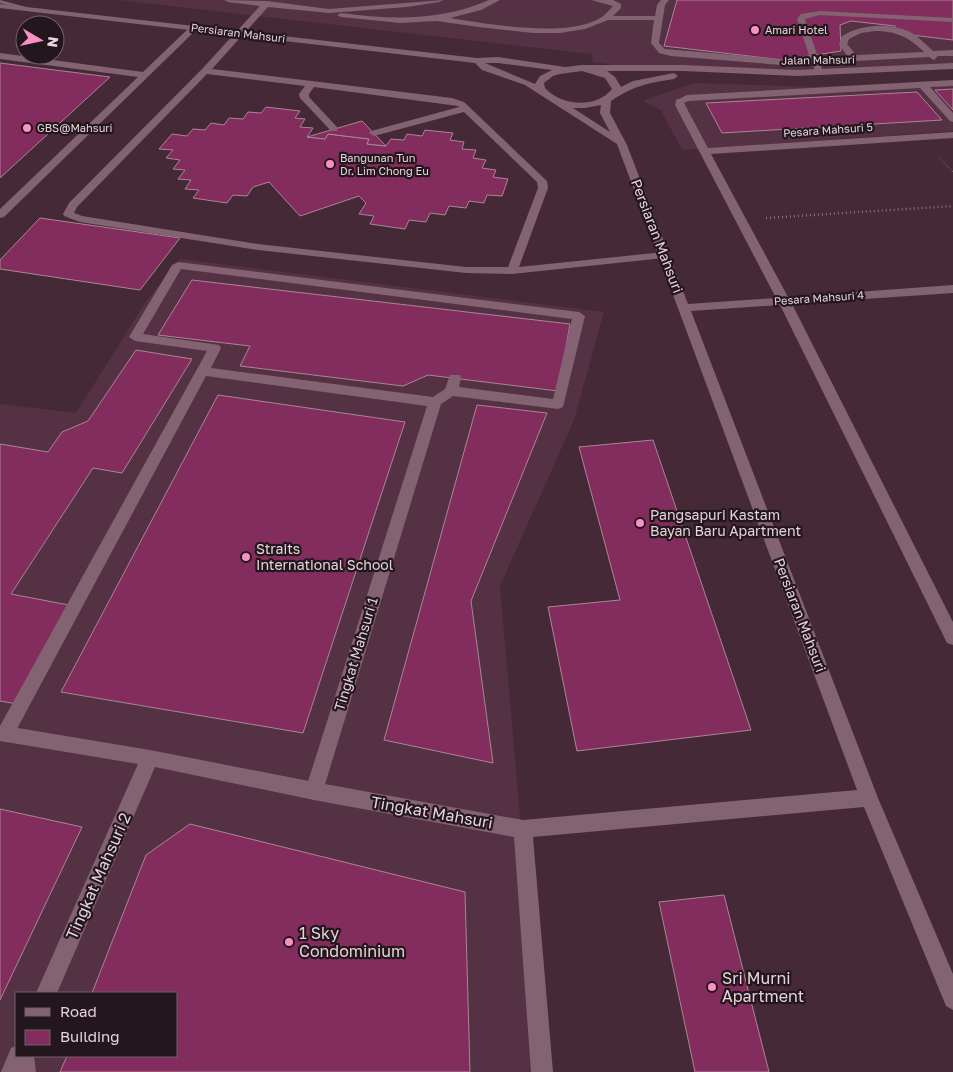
<svg xmlns="http://www.w3.org/2000/svg" width="953" height="1072" font-family="'Golos Text',sans-serif">
<style>
.built{fill:#553243;fill-rule:evenodd}
.building{fill:#822d5d;stroke:#a98696}
.lines{fill:none;stroke-linecap:round;stroke-linejoin:round}
.path-far1{stroke:#89717d;stroke-width:2;stroke-dasharray:0.5 2.5;stroke-linecap:butt}
.path{stroke:#89717d;stroke-width:2.5;stroke-dasharray:1 3;stroke-linecap:butt}
.lane{fill:#836272;fill-rule:evenodd}
.street{fill:#836272;fill-rule:evenodd}
.secondary{fill:#836272;fill-rule:evenodd}
.poi-dot{fill:#fa8fc6;stroke:#23161c;stroke-width:2}
.labels{text-anchor:middle;stroke-width:4.5;stroke-linejoin:round;paint-order:stroke}
.far-poi-label{font-size:11px;fill:#e6d3dc;stroke:#23161c;text-anchor:start}
.far-street-label{font-size:11px;fill:#e6d3dc;stroke:#23161c}
.street-label{font-size:14px;fill:#e6d3dc;stroke:#23161c}
.poi-label{font-size:14px;fill:#e6d3dc;stroke:#23161c;text-anchor:start}
.near-street-label{font-size:16px;fill:#e6d3dc;stroke:#23161c}
.near-poi-label{font-size:16px;fill:#e6d3dc;stroke:#23161c;text-anchor:start}
</style>
<rect width="100%" height="100%" fill="#452937"/>
<g class="built">
<polygon points="118,0 953,0 953,66 801,72 622,66 593,62 592,54"/>
<polygon points="953,80 953,131 682,150 661,110 643,101 693,83 816,87"/>
<path d="M180 259 604 312 574 420 500 586 542 1072H0V404L76 413 145 303ZM16 993H176V1056H16Z"/>
</g>
<g class="building">
<polygon points="677,0 953,0 953,40 895,33 895,26 851,21 840,25 841,51 783,60 664,46"/>
<polygon points="0,63 110,77 0,178"/>
<polygon points="953,89 953,110 935,90"/>
<polygon points="917,92 942,120 722,133 706,103"/>
<polygon points="266,107 300,111 295,118 305,119 300,127 313,128 307,137 325,139 328,134 369,139 367,144 386,146 391,139 404,140 407,134 422,136 425,130 453,133 450,140 464,142 462,149 476,150 473,158 486,160 482,168 496,170 493,177 508,179 502,196 487,195 484,203 469,201 466,208 449,206 445,215 430,213 426,222 409,220 405,229 370,224 374,216 359,214 366,203 359,196 300,216 269,182 253,187 247,196 233,195 227,203 193,198 199,190 185,189 191,180 178,179 185,170 173,169 180,160 166,158 173,150 159,149 172,134 187,136 193,129 205,130 211,123 224,125 229,118 243,119 248,112 261,113"/>
<polygon points="362,121 386,146 367,144 369,139 328,134 325,139 307,137"/>
<polygon points="40,218 180,238 140,290 0,269 0,260"/>
<polygon points="192,280 570,324 558,391 428,375 403,386 240,366 250,346 158,335"/>
<polygon points="136,350 192,359 122,473 93,468 11,594 74,606 17,704 0,701 0,444 48,452 62,432 88,421"/>
<polygon points="218,395 405,422 303,733 61,692"/>
<polygon points="477,405 547,413 471,601 493,763 384,740"/>
<polygon points="653,440 751,730 577,751 548,607 620,600 579,447"/>
<polygon points="0,809 82,827 0,1000"/>
<polygon points="190,824 465,892 470,1072 60,1072 67,1056 176,1056 176,993 92,993 146,855"/>
<polygon points="724,895 769,1072 695,1072 659,902"/>
</g>
<g class="lines">
<polyline class="path-far1" points="940,158 953,172"/>
<polyline class="path" points="766,218 953,206"/>
<g class="lane">
<path d="M224 0 267 1 329 9 443 0 439 2 407 7 329 13 268 7 212 69 452 98 464 102 547 181 548 188 519 267 664 252 670 255 664 258 512 274 466 273 258 250 80 222 64 216 63 214 69 203 202 69 260 6 228 2ZM207 74 305 86 299 94 300 98 331 131H337V127L309 97V94L314 87 458 106 459 107 371 131 369 133 374 136 464 112 537 182 538 188 508 267H466L258 244 82 216 74 213 77 207Z"/>
<path d="M489 0H500L481 10 450 18C488 24 568 39 602 17 606 14 609 10 613 6L591 0H613L621 4V8L613 16H655L657 5 661 0H669L665 5 659 43 665 49 781 59 810 58 797 19 801 14 820 11 953 18V22L820 15 805 19 818 57 847 56 839 44 842 36C862 24 891 22 912 33 920 38 926 45 933 51L953 50V56H938L934 60 929 57 820 63 822 69 818 72 815 71 812 63 781 65 671 56 659 53 651 43 654 20H608L585 29 560 33H533L479 27 436 21 400 23 341 17 337 15 341 13C392 20 441 21 489 0ZM875 31C896 31 909 37 924 52L856 55 847 44 849 39 861 33Z"/>
<polygon points="191,26 198,28 4,217 0,218 0,209 138,77 0,59 0,53 143,72"/>
<polygon points="953,80 953,86 930,87 953,113 953,122 950,121 920,88 689,101 680,104 675,101 687,95"/>
<path d="M178 262 579 312 585 316 563 407 558 409 453 396 441 404 323 791 320 797 314 800 308 797 305 791 427 406 206 376 11 740 5 742 0 740V726L207 351 135 341 129 337 172 265ZM181 269 572 319 553 399 459 387 461 378 460 375H450L445 389 433 397 211 368 221 348 219 345 143 334Z"/>
<polygon points="15,1048 16,1056 34,1056 36,1072 14,1072 12,1056"/>
</g>
<g class="street">
<path d="M0 4 477 58 498 57 565 67 582 65H683L797 70 953 63V69L797 76 683 71H607L615 77 621 87 633 81 674 73 678 76 674 79C648 83 633 86 611 101L610 113 627 145 688 304 776 298 675 105 677 99H683L685 105 708 148 953 132V138L711 154 788 297 953 285V293L792 304 953 622V645L947 643 780 305 691 311 878 798 953 974V1010L946 1006 864 807 533 837 553 1072H531L514 837 314 800 155 767 57 993H36L138 764 0 741V725L150 750 314 782 523 820 857 790 617 144 525 85 482 70 475 63 0 8ZM485 63H498L552 70 540 76 535 84ZM582 71 605 78 612 89C596 109 561 106 545 88L544 83 553 76 560 74ZM601 105 600 113 610 132 573 108H585Z"/>
<polygon points="16,1046 16,1056 30,1056 23,1072 1,1072 11,1048"/>
</g>
<polygon class="secondary" points="0,0 34,9 30,11 0,3"/>
</g>
<g class="poi-dot">
<circle cx="755" cy="30" r="5"/>
<circle cx="27" cy="128" r="5"/>
<circle cx="330" cy="164" r="5"/>
<circle cx="640" cy="523" r="5"/>
<circle cx="246" cy="557" r="5"/>
<circle cx="289" cy="942" r="5"/>
<circle cx="712" cy="987" r="5"/>
</g>
<g class="labels">
<g class="far-poi-label">
<text x="765" y="34">Amari Hotel</text>
<text x="37" y="132">GBS@Mahsuri</text>
<text x="340" y="162">Bangunan Tun<tspan x="340" dy="13">Dr. Lim Chong Eu</tspan></text>
</g>
<g class="far-street-label">
<text transform="translate(238 33) rotate(7)" y="4">Persiaran Mahsuri</text>
<text transform="translate(818 60) rotate(-1)" y="4">Jalan Mahsuri</text>
<text transform="translate(828 130) rotate(-4)" y="4">Pesara Mahsuri 5</text>
<text transform="translate(819 298) rotate(-4)" y="4">Pesara Mahsuri 4</text>
</g>
<g class="street-label">
<text transform="translate(657 236) rotate(69)" y="5">Persiaran Mahsuri</text>
<text transform="translate(800 615) rotate(69)" y="5">Persiaran Mahsuri</text>
<text transform="translate(356 654) rotate(-73)" y="5">Tingkat Mahsuri 1</text>
</g>
<g class="poi-label">
<text x="650" y="520">Pangsapuri Kastam<tspan x="650" dy="16">Bayan Baru Apartment</tspan></text>
<text x="256" y="554">Straits<tspan x="256" dy="16">International School</tspan></text>
</g>
<g class="near-street-label">
<text transform="translate(432 812) rotate(10)" y="6">Tingkat Mahsuri</text>
<text transform="translate(98 876) rotate(-66)" y="6">Tingkat Mahsuri 2</text>
</g>
<g class="near-poi-label">
<text x="299" y="939">1 Sky<tspan x="299" dy="18">Condominium</tspan></text>
<text x="722" y="984">Sri Murni<tspan x="722" dy="18">Apartment</tspan></text>
</g>
</g>
<rect x="15" y="992" width="162" height="65" fill="#23161c" stroke="#716269"/>
<rect x="25" y="1008" width="25" height="8" fill="#836272" stroke="#716269"/>
<text x="60" y="1017" font-size="15" fill="#e6d3dc">Road</text>
<rect x="25" y="1030" width="25" height="15" fill="#822d5d" stroke="#716269"/>
<text x="60" y="1042" font-size="15" fill="#e6d3dc">Building</text>
<g transform="translate(40 40) rotate(99)"><circle r="24" fill="#23161c" stroke="#716269"/>
<path d="M0-4L9 19L0 12L-9 19Z" fill="#fa8fc6"/>
<text y="-8" font-size="14" font-weight="bold" text-anchor="middle" fill="#e6d3dc">N</text>
</g>
</svg>
